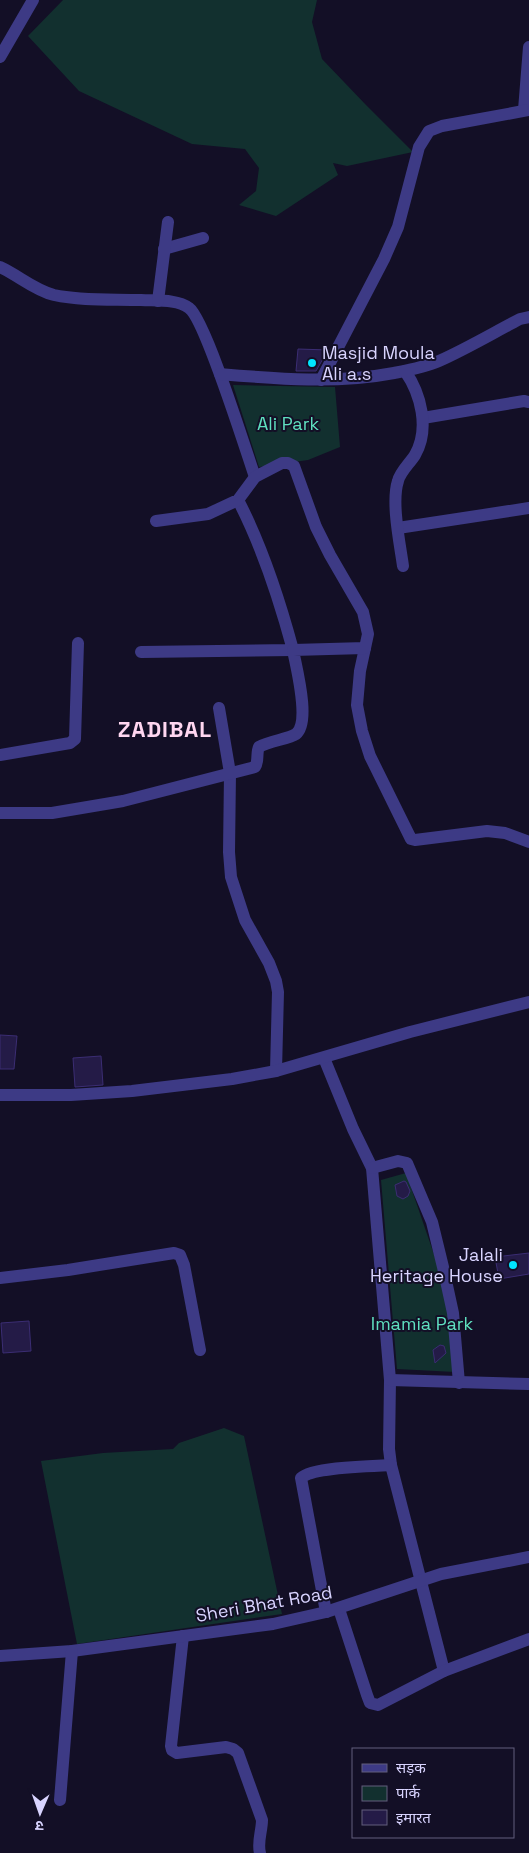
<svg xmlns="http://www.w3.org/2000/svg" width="529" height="1853" font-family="'Space Grotesk','Noto Sans Devanagari',sans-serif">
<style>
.green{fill:#12302f}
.building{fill:#241b47;stroke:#3b2d73}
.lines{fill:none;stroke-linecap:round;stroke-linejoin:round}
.minor{stroke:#3d3a85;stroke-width:12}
.poi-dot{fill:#00e5ff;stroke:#130f26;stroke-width:2}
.labels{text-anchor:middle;stroke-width:4;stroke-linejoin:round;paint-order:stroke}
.poi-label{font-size:18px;fill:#d9d4ff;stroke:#130f26;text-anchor:start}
.park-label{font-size:18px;fill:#5fe0c0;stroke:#130f26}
.street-label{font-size:18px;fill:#d9d4ff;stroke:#130f26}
.district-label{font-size:22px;font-weight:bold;letter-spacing:1px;fill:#ffd6f0;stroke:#130f26}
</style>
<rect width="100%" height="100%" fill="#130f26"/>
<g class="green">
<polygon points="63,0 317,0 312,22 322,59 366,105 413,152 347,166 333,163 338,175 276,216 239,205 256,191 259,168 245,149 192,144 79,91 28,36"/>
<polygon points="233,385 335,387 340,447 308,460 259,467"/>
<polygon points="406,1173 438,1266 451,1313 455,1372 397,1369 381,1180"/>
<polygon points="224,1428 244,1436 282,1614 77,1644 41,1461 103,1453 173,1449 179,1443"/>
</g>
<g class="building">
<polygon points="298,349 328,350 316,371 296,371"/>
<polygon points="0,1035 17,1036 14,1069 0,1069"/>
<polygon points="101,1056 103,1085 75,1087 73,1058"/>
<polygon points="404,1181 406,1182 410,1191 408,1196 403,1199 397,1196 395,1185"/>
<polygon points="529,1253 529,1274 499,1279 495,1257"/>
<polygon points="29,1321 31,1351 3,1353 1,1323"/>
<polygon points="440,1345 444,1346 446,1353 435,1363 433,1350"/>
</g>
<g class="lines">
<g class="minor">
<polyline points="0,57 33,0"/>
<polyline points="524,110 529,47"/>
<polyline points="164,249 203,238"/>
<path d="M0 267C18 275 34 290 54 295 82 301 113 299 141 300 156 301 177 299 189 308 205 319 246 451 255 477"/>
<polyline points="158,301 168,222"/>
<path d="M220 374C279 379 336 384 394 373 409 370 425 367 439 361 466 349 493 333 520 319L529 317"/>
<polyline points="321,380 384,259 398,227 419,147 429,131 442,126 529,110"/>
<polyline points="423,418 524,401 529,402"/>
<polyline points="398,528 529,508"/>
<path d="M403 566C400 544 391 502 398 481 400 472 410 463 415 455 430 429 421 394 405 371"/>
<polyline points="365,648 360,671 357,705 362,731 370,756 411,839 415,840 487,831 505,833 529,842"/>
<path d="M141 652 293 650C279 598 263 548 238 500"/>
<polyline points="219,708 230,773 229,852 231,877 245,920 269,963 276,981 278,992 276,1071"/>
<polyline points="0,755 70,743 75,739 78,643"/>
<path d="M0 813H52L123 801 255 767C259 761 256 753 259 747 269 741 289 739 296 734 311 722 296 667 293 650L365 648 368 634 363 612 330 555 316 527 294 466 288 463H282L255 477 238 500 208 514 156 521"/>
<polyline points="324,1058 353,1129 372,1168 390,1380 389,1449 391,1465 444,1671"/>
<polyline points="0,1095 71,1095 132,1091 232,1079 276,1071 410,1032 529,1002"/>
<polyline points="372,1168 398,1161 407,1163 432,1222 443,1267 453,1313 459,1383"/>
<polyline points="0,1278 68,1270 174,1253 180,1255 184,1265 200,1350"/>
<polyline points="390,1380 529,1384"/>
<polyline points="339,1609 367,1695 370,1703 378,1705 444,1671 529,1639"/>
<path d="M326 1612 301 1478C312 1467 372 1466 391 1465"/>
<path d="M183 1636 171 1746 172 1750 177 1753 226 1747 233 1749 238 1753 262 1820C262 1831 257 1842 260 1853"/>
<polyline points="0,1656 72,1651 273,1624 326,1612 441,1574 529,1557"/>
<polyline points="60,1800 72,1651"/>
</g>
</g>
<g class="poi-dot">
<circle cx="312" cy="363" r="5"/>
<circle cx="513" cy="1265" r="5"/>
</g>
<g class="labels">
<g class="poi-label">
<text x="322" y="359">Masjid Moula<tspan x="322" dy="21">Ali a.s</tspan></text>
<text x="503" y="1261" text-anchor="end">Jalali<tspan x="503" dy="21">Heritage House</tspan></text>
</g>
<g class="park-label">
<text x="288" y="430">Ali Park</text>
<text x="422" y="1330">Imamia Park</text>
</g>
<g class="street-label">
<text transform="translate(264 1604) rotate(-10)" y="6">Sheri Bhat Road</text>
</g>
<g class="district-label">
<text x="165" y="737">ZADIBAL</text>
</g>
</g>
<rect x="352" y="1748" width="162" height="90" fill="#130f26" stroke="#625e7d"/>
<rect x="362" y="1764" width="25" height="8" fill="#3d3a85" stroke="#625e7d"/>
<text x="396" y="1773" font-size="15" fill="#d9d4ff">सड़क</text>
<rect x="362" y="1786" width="25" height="15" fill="#12302f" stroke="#625e7d"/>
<text x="396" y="1798" font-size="15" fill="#d9d4ff">पार्क</text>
<rect x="362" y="1810" width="25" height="15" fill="#241b47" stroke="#625e7d"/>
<text x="396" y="1823" font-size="15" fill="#d9d4ff">इमारत</text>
<g transform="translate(40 1813) rotate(182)" stroke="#130f26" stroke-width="4" paint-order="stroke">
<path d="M0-4L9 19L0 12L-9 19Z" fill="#d9d4ff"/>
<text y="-8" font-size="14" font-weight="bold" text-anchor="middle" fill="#d9d4ff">उ</text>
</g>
</svg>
